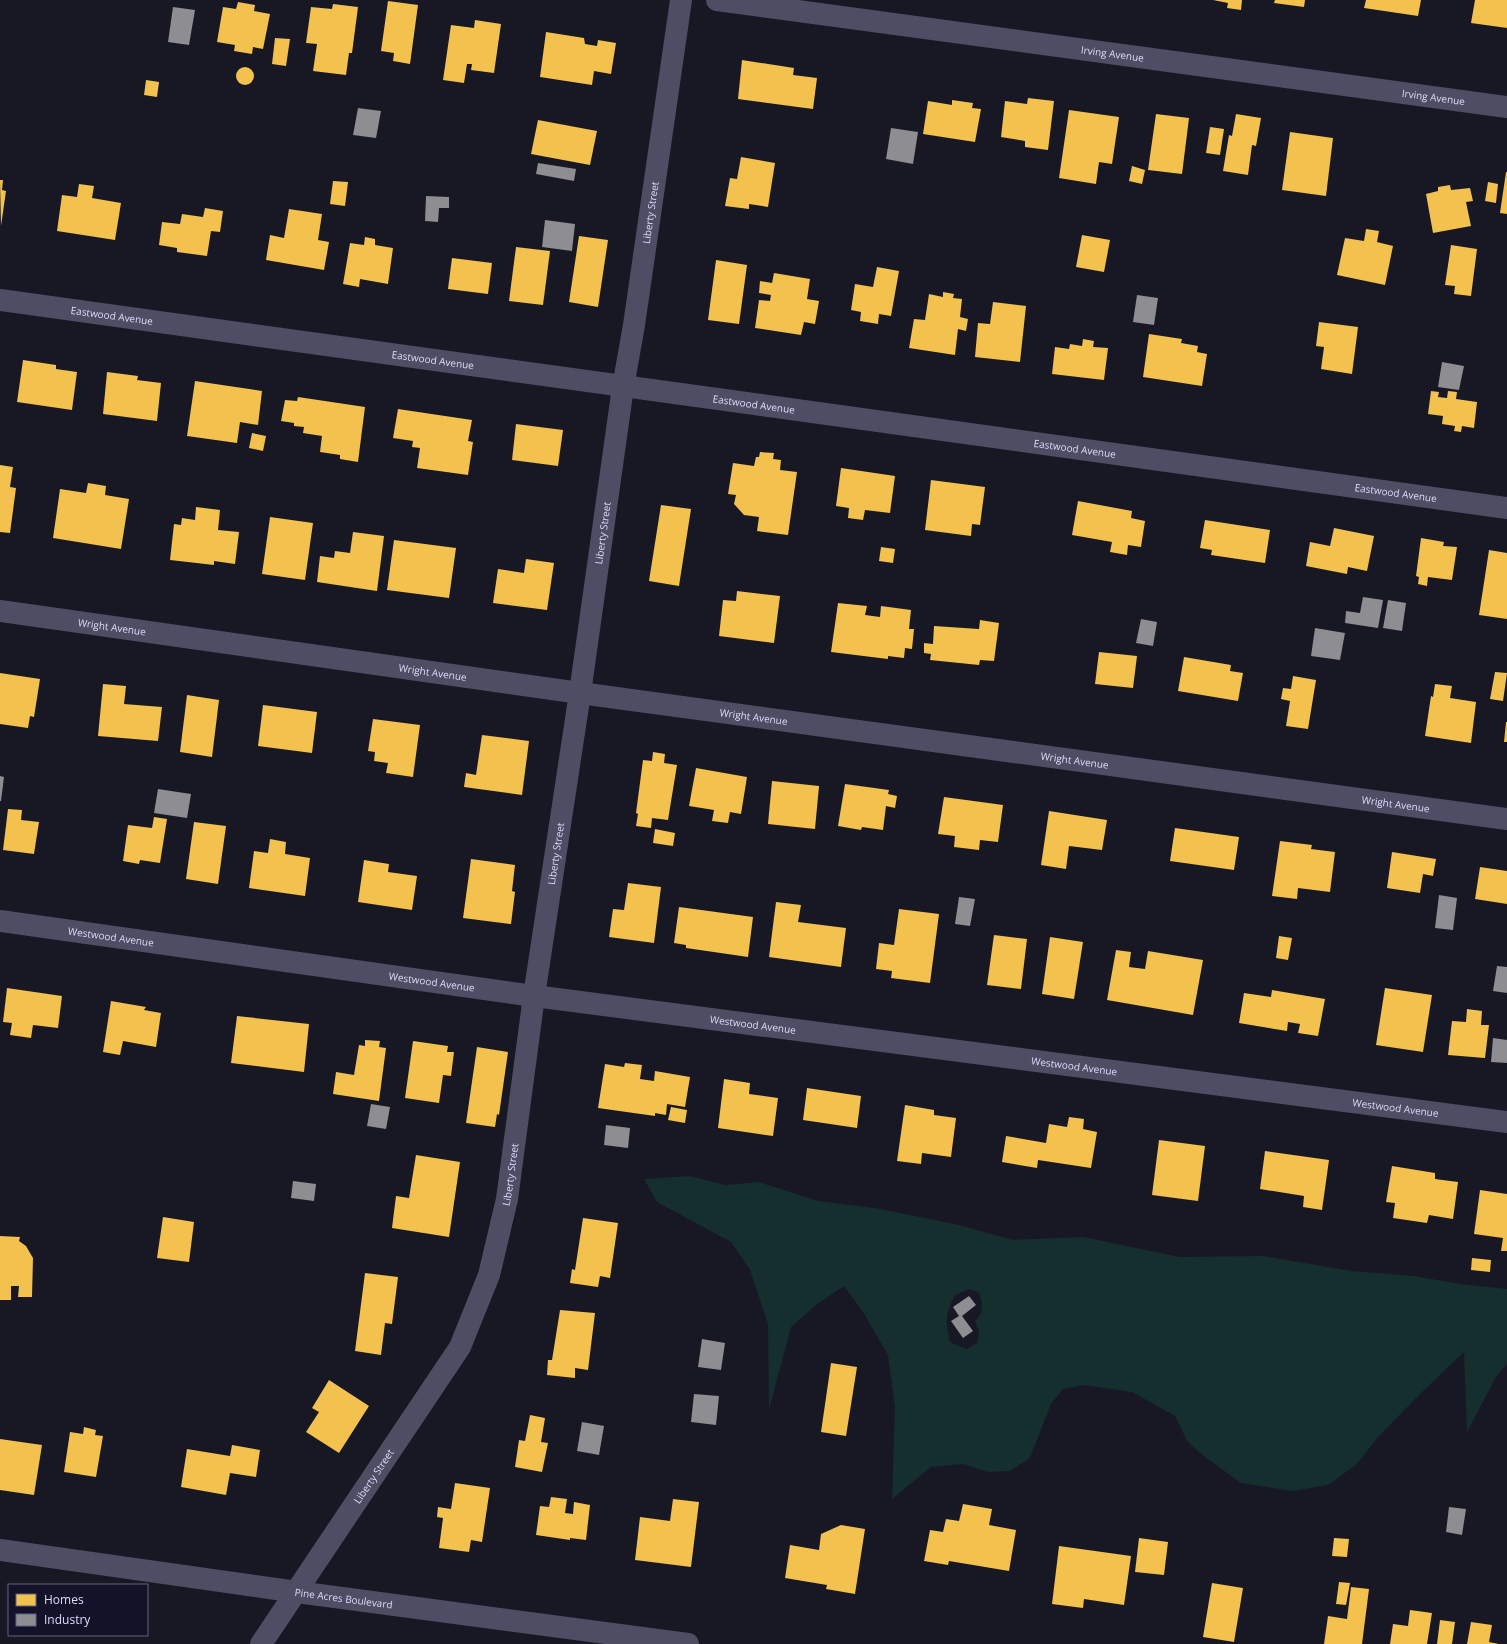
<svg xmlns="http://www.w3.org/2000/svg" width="1507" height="1644" font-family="'Open Sans',sans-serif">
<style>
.green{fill:#152e2e;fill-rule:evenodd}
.homes{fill:#f2c14e}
.industry{fill:#8d8d92}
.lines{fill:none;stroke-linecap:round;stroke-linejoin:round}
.minor{stroke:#4d4d63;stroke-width:22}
.labels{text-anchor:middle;stroke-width:4;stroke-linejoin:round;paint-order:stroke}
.street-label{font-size:10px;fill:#dcdbfd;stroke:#141229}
</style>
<rect width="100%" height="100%" fill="#181724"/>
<path class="green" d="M689 1176 725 1185 759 1182 818 1201 875 1208 959 1225 1013 1240 1083 1237 1180 1257 1263 1256 1352 1271 1414 1276 1460 1284 1507 1289V1364L1496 1377 1467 1432 1464 1352 1417 1397 1379 1436 1356 1465 1328 1485 1292 1491 1241 1483 1201 1454 1187 1441 1175 1416 1132 1392 1084 1385 1063 1389 1051 1404 1030 1458 1010 1471 988 1472 963 1464 931 1467 892 1499 895 1407 888 1355 863 1312 844 1286 816 1305 791 1327 769 1410 768 1324 750 1270 731 1242 657 1202 644 1179ZM970 1289 979 1293C983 1305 985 1311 975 1321L979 1331 977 1343 967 1349 950 1342C946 1319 944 1317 955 1295Z"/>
<g class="homes">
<polygon points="1213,0 1242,0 1241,10 1227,8 1228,3"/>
<polygon points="1275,0 1305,0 1304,7 1274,3"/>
<polygon points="1366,0 1421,0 1418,16 1364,8"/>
<polygon points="1475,0 1507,0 1507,28 1471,23"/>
<polygon points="388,1 418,5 410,64 393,61 394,53 381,51"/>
<polygon points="238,2 255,5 254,11 270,14 263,49 253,47 252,54 234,51 235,45 217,42 223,7 236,9"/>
<polygon points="333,4 358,7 352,53 349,53 346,75 313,71 317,44 306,43 311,7 332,9"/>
<polygon points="475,20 501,24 494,73 471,70 472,64 467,64 464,83 443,80 451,25 474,28"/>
<polygon points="546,32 584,38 585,44 597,46 598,40 616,43 611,74 594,71 592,85 540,77"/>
<polygon points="275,38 290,39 286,66 272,64"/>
<polygon points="742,60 794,68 793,75 817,78 813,109 738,99"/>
<circle cx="245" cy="76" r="9"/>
<polygon points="146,80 159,82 157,97 144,95"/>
<polygon points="1028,98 1054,101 1048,150 1025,147 1025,141 1001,137 1005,101 1027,104"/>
<polygon points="952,100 973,103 972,108 981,109 975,142 923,134 928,101 952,105"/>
<polygon points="1069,110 1119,117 1112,164 1099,162 1096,184 1059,178"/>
<polygon points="1156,114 1189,118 1182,174 1148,170"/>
<polygon points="1236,114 1261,118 1256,146 1252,145 1248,175 1223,171 1229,135 1232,136"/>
<polygon points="538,120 597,131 590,165 531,154"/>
<polygon points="1210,127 1224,129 1220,155 1206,153"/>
<polygon points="1290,132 1333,138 1326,196 1282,190"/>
<polygon points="741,157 775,163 768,207 749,204 749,209 725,206 730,178 737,179"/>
<polygon points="1132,166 1145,170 1142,184 1129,181"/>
<polygon points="1506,172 1507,172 1507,214 1500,213"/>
<polygon points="0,180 3,180 2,190 6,191 1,226"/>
<polygon points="333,181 348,182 345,206 330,204"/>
<polygon points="1488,182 1498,184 1496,203 1485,201"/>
<polygon points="79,184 94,186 92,198 121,203 115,240 57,231 62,195 77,197"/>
<polygon points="1450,185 1451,190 1470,188 1473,201 1466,202 1471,226 1433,233 1426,194 1438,191 1438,187"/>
<polygon points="205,208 223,211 220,232 211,231 207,256 177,252 177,248 159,245 162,222 180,224 182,214 203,217"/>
<polygon points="289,209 322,214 318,240 329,242 324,270 266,260 270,235 284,238"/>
<polygon points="1366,229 1379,231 1377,242 1393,246 1385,285 1337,275 1345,238 1364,241"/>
<polygon points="1082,235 1110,240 1104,272 1076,267"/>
<polygon points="579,236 608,240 598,307 569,302"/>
<polygon points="365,237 375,239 375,245 393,248 388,284 360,279 359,287 343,284 350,243 364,245"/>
<polygon points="1451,245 1477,249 1471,296 1454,294 1455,286 1445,285"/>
<polygon points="516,247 550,251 543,305 509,301"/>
<polygon points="452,258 492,263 488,294 448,289"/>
<polygon points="716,260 747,265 739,324 708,320"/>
<polygon points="877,267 899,271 891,316 879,314 878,324 860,321 861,312 851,310 855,284 873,287"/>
<polygon points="774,273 810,279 807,299 819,301 815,324 804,322 801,335 755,328 759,300 770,301 771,295 759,293 760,281 772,283"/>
<polygon points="943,292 954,294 953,298 962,299 960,317 968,319 966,331 958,329 955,355 909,348 914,319 925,320 929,294 943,297"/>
<polygon points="993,302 1026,306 1020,362 975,357 978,323 990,324"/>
<polygon points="1319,322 1358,327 1352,374 1321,369 1324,347 1316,346"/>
<polygon points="1149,334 1182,339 1181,343 1198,346 1197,352 1207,354 1202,386 1143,377"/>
<polygon points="1083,339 1094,341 1093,347 1108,348 1104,380 1052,374 1055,347 1069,349 1070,344 1082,346"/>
<polygon points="23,360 56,365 56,369 77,372 72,410 17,402"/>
<polygon points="107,372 138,376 137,380 161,383 157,421 103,414"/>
<polygon points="195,381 262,391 258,425 240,422 237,443 187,436"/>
<polygon points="1431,391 1439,392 1438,397 1447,398 1448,391 1457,392 1456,399 1477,402 1474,428 1462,426 1461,432 1454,431 1455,426 1442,424 1443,416 1428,414"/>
<polygon points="298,397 365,407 358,462 340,459 340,455 320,452 322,436 303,433 304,427 294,426 294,423 281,421 285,400 297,401"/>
<polygon points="398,409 472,420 468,441 473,442 468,475 417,468 420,448 412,447 413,441 393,438"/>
<polygon points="516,424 563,430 558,466 512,460"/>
<polygon points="252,433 266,436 263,451 249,448"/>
<polygon points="760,452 774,453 773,459 781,460 780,470 797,472 788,535 757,531 759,517 744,515 734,504 736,495 728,494 733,463 754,466 756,457 759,457"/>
<polygon points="0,465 13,467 10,487 16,488 10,533 0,532"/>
<polygon points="841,468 895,476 890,513 865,510 863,520 848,518 849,508 836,506"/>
<polygon points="931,480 985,487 980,525 972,524 971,536 925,530"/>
<polygon points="88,483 106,486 105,495 129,499 121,549 53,538 60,489 86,493"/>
<polygon points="1078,501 1132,511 1131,518 1145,521 1141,547 1128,545 1127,555 1110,552 1112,542 1072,535"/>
<polygon points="661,505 691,509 679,586 649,581"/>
<polygon points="196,507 220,510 218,530 239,532 235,564 214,561 214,565 170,560 174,524 181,525 182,518 195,520"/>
<polygon points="270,517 313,523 305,580 262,574"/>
<polygon points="1205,520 1270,530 1265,563 1211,555 1212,550 1200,548"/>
<polygon points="1334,528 1374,536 1367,571 1348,567 1347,574 1306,566 1310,542 1330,546"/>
<polygon points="353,532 384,536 377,591 317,582 320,556 334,558 335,551 350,553"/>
<polygon points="1421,538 1444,542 1443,546 1457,547 1452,580 1428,577 1427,586 1418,584 1419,577 1416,576"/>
<polygon points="394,540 456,548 449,598 387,590"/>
<polygon points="881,547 895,549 893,563 879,561"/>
<polygon points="1489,550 1507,553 1507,619 1479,615"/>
<polygon points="526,559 554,563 547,610 493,603 498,569 524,573"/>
<polygon points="737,591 780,596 774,643 719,636 723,600 736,601"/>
<polygon points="838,603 867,606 865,615 880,617 881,606 911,610 909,629 914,629 912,649 905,648 904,658 888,656 888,659 831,652"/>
<polygon points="980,620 999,623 994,661 980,660 979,665 930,660 931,654 924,653 924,643 933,644 934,626 979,629"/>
<polygon points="1099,652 1137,656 1133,688 1095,684"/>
<polygon points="1184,657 1231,665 1230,671 1243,673 1238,701 1178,691"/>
<polygon points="1495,672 1507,673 1503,701 1490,699"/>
<polygon points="0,673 40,679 34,717 30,716 28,728 0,724"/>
<polygon points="1293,676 1316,680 1308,729 1286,726 1290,701 1281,699 1283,688 1291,689"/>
<polygon points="103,684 126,686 124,704 162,707 158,741 98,736"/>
<polygon points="1435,684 1452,686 1450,698 1476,702 1471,743 1425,736 1431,696 1433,697"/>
<polygon points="187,695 219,700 212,757 180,752"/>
<polygon points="263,705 317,712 312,753 258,746"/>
<polygon points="373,719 420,725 413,777 386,773 388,763 374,761 375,752 368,751"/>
<polygon points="1506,722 1507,722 1507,742 1504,742"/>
<polygon points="482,735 529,741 522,795 464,787 466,773 476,775"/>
<polygon points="653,752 665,754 664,763 677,765 668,820 652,818 651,828 636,826 638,814 636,813 643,760 652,761"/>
<polygon points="696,768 747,777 741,814 730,812 728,823 712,821 714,810 689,806"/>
<polygon points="772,781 819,786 815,829 768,824"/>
<polygon points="845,784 889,790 888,794 897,796 895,808 886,806 883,830 862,827 861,830 838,826"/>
<polygon points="944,797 1003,805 998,842 980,840 979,850 954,847 955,836 938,834"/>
<polygon points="8,809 22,810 21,820 39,822 34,854 3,850"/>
<polygon points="1049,811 1107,820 1102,850 1069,846 1066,869 1041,865"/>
<polygon points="154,817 167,819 160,863 140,860 139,864 123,861 128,825 152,828"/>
<polygon points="194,822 226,826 218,884 186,879"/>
<polygon points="1175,828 1239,837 1234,870 1170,861"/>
<polygon points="655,829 675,833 673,846 653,843"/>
<polygon points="270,839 286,842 285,854 310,858 305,896 249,888 254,851 268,853"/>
<polygon points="1280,841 1312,845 1311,849 1335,852 1330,892 1298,888 1297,899 1272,896"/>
<polygon points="1392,852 1436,859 1433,876 1423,874 1420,893 1387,888"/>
<polygon points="471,859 515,865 512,891 515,892 511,924 463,918"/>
<polygon points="364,860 389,864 388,872 417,876 412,910 358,902"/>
<polygon points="1480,867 1507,871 1507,904 1475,899"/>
<polygon points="628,883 661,887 654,943 609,937 613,909 624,910"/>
<polygon points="776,902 801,905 798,922 846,928 841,967 769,957"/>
<polygon points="679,907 753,917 748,957 686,948 686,945 674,943"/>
<polygon points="899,909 939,914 930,983 891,978 892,971 876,969 879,943 894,945"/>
<polygon points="994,935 1027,939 1021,989 987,985"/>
<polygon points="1279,936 1292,938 1288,960 1276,958"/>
<polygon points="1050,937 1083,942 1074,999 1042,994"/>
<polygon points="1116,950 1131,952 1129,967 1145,969 1148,951 1203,960 1193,1015 1107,1000"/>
<polygon points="7,988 62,996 58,1028 33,1025 31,1038 10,1035 12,1023 3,1022"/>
<polygon points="1385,988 1432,995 1423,1052 1376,1045"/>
<polygon points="1272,990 1325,999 1318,1036 1298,1033 1300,1024 1288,1022 1287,1031 1239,1023 1244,993 1271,997"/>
<polygon points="111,1001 146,1007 144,1010 161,1013 156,1047 123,1041 120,1055 103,1052"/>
<polygon points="1467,1009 1482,1011 1481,1025 1489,1025 1485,1058 1448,1055 1452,1021 1466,1022"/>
<polygon points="237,1016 309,1024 304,1072 231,1063"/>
<polygon points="365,1040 380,1041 379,1047 386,1048 379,1101 333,1094 336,1072 354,1075 359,1045 365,1046"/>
<polygon points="413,1041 448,1046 447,1052 454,1052 451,1076 443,1075 439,1103 405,1098"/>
<polygon points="477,1047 508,1052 499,1115 497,1114 495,1127 466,1123"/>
<polygon points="625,1063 642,1065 640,1079 654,1081 655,1071 690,1077 685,1107 667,1104 666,1115 655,1113 655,1116 598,1108 605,1064 624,1067"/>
<polygon points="724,1079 750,1083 749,1094 778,1098 773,1136 718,1128"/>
<polygon points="807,1088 861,1096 857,1128 803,1120"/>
<polygon points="905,1105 934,1110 934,1115 956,1118 951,1157 922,1153 921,1164 897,1161"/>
<polygon points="671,1107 687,1110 685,1123 668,1120"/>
<polygon points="1069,1117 1084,1119 1083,1129 1097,1132 1091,1168 1038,1160 1037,1168 1002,1162 1006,1136 1046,1143 1049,1124 1067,1127"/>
<polygon points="1159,1140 1205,1146 1198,1201 1152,1195"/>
<polygon points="1265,1151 1329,1160 1322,1210 1303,1207 1304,1196 1260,1189"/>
<polygon points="416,1155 460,1162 449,1237 392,1228 396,1196 409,1198"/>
<polygon points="1392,1166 1435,1173 1435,1179 1458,1182 1453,1219 1429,1215 1427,1223 1393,1218 1395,1203 1386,1202"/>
<polygon points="1480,1190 1507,1194 1507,1251 1501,1251 1503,1238 1474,1234"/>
<polygon points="163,1217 194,1222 189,1262 157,1258"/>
<polygon points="583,1218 618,1223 610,1278 600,1276 598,1287 570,1283 572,1269 575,1270"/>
<polygon points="0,1236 20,1237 19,1241 26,1246 33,1258 32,1297 18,1297 19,1286 11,1286 11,1300 0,1300"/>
<polygon points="1472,1258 1491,1260 1490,1272 1471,1270"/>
<polygon points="365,1273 398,1277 392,1324 385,1323 381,1355 355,1351"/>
<polygon points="560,1310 595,1313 588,1370 575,1368 575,1378 547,1375 548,1360 552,1360"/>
<polygon points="831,1363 857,1367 846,1436 821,1432"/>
<polygon points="329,1380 369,1406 339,1453 306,1432 319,1412 312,1408"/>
<polygon points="530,1415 545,1418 541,1442 548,1443 542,1472 515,1467 519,1440 525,1441"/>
<polygon points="84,1427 96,1430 95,1435 103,1436 96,1477 64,1472 70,1432 83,1434"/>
<polygon points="0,1439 42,1445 34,1495 0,1490"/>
<polygon points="232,1445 260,1450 256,1477 230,1473 226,1495 181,1487 187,1449 230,1456"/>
<polygon points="455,1483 490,1488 482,1542 471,1540 469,1552 439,1548 443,1518 437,1517 438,1507 451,1509"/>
<polygon points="551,1497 567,1499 565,1513 573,1514 574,1502 590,1505 586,1540 570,1538 570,1540 536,1535 540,1506 549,1507"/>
<polygon points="673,1499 699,1502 691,1567 635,1560 640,1517 670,1521"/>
<polygon points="963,1504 992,1509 989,1525 1016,1530 1009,1571 949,1561 948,1565 924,1561 930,1530 943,1532 946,1519 959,1521"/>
<polygon points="841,1525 865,1529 855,1594 826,1589 827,1585 785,1578 790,1545 819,1550 821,1534"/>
<polygon points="1139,1538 1168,1542 1164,1575 1135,1572"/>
<polygon points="1334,1538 1349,1539 1347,1557 1332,1556"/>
<polygon points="1059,1546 1131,1556 1124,1605 1084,1599 1083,1608 1052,1604"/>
<polygon points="1339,1582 1350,1583 1346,1605 1336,1604"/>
<polygon points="1212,1583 1243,1588 1234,1642 1203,1637"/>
<polygon points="1351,1587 1369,1589 1362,1644 1324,1644 1328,1616 1347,1619"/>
<polygon points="1410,1610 1432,1613 1427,1644 1390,1644 1393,1624 1408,1626"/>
<polygon points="1440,1620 1455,1622 1452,1644 1437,1644"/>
<polygon points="1471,1622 1492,1625 1489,1642 1499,1644 1467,1644"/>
</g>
<g class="industry">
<polygon points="173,7 195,10 189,45 168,42"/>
<polygon points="358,108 381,111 376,138 353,135"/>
<polygon points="891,128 918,132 913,164 886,159"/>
<polygon points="538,163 576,169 574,181 536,174"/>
<polygon points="426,196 449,197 449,208 439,208 438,222 425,221"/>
<polygon points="545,220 575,224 572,251 542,247"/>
<polygon points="1137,295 1158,298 1154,325 1133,322"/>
<polygon points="1442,362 1464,366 1459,390 1438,387"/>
<polygon points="1363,597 1383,600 1378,628 1345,623 1346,611 1360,613"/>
<polygon points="1388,600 1406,603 1402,631 1383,628"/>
<polygon points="1141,619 1157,622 1153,646 1136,643"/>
<polygon points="1315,628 1345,633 1340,660 1311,656"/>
<polygon points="0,776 4,777 1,801 0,801"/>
<polygon points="158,789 191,794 187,818 154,813"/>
<polygon points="1439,895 1457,898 1453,930 1435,928"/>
<polygon points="959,897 975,899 970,926 955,924"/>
<polygon points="1497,966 1507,967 1507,993 1493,991"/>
<polygon points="1493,1038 1507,1040 1507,1063 1491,1062"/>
<polygon points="371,1104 390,1107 386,1129 367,1126"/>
<polygon points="606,1125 630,1128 628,1148 604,1145"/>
<polygon points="293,1181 316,1184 314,1201 291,1198"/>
<polygon points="969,1296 976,1305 962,1316 973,1331 963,1338 951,1321 959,1316 953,1307"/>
<polygon points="702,1339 725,1343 721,1370 698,1367"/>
<polygon points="694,1394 719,1396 716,1425 691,1422"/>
<polygon points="582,1422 604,1426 599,1455 577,1451"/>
<polygon points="1449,1507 1466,1509 1462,1535 1446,1532"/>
</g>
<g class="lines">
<g class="minor">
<path id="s1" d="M717 0 1507 107"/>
<path id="s2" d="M0 300 1507 508"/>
<path id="s3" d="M0 611 580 693 1507 819"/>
<path id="s4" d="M0 921 534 996 1507 1122"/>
<path id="s5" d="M0 1550 297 1592 688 1644"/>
<path id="s6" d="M261 1644 460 1347 489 1275 507 1199 534 996 580 693 623 387 634 325 681 0"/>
</g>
</g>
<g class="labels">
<g class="street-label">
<text dy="4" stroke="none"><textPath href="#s1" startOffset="399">Irving Avenue</textPath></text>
<text dy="4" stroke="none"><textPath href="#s1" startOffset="723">Irving Avenue</textPath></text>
<text dy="4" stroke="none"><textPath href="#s6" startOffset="1510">Liberty Street</textPath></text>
<text dy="4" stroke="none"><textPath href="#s2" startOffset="113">Eastwood Avenue</textPath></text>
<text dy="4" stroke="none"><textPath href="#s2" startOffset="437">Eastwood Avenue</textPath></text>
<text dy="4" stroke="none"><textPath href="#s2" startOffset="761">Eastwood Avenue</textPath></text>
<text dy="4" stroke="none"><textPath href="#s2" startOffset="1085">Eastwood Avenue</textPath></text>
<text dy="4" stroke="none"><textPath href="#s2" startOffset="1409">Eastwood Avenue</textPath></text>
<text dy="4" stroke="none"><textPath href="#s6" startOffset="1186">Liberty Street</textPath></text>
<text dy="4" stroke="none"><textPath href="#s3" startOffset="113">Wright Avenue</textPath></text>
<text dy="4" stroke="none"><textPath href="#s3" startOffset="437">Wright Avenue</textPath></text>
<text dy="4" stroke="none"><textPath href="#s3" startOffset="761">Wright Avenue</textPath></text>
<text dy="4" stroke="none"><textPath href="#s3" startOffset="1085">Wright Avenue</textPath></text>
<text dy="4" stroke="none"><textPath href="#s3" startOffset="1409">Wright Avenue</textPath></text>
<text dy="4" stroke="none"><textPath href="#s6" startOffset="862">Liberty Street</textPath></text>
<text dy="4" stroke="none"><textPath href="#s4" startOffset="112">Westwood Avenue</textPath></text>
<text dy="4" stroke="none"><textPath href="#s4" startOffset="436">Westwood Avenue</textPath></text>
<text dy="4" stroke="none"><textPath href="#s4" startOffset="760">Westwood Avenue</textPath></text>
<text dy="4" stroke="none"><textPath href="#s4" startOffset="1084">Westwood Avenue</textPath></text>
<text dy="4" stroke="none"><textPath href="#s4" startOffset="1408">Westwood Avenue</textPath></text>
<text dy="4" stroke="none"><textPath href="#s6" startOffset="538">Liberty Street</textPath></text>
<text dy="4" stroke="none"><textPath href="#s6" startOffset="202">Liberty Street</textPath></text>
<text dy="4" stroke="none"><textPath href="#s5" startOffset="347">Pine Acres Boulevard</textPath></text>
</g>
</g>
<rect x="8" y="1584" width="140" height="52" fill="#141229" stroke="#64627e"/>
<rect x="16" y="1594" width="20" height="12" fill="#f2c14e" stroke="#64627e"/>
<text x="44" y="1604" font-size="12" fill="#dcdbfd">Homes</text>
<rect x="16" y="1614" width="20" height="12" fill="#8d8d92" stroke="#64627e"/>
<text x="44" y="1624" font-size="12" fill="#dcdbfd">Industry</text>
</svg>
